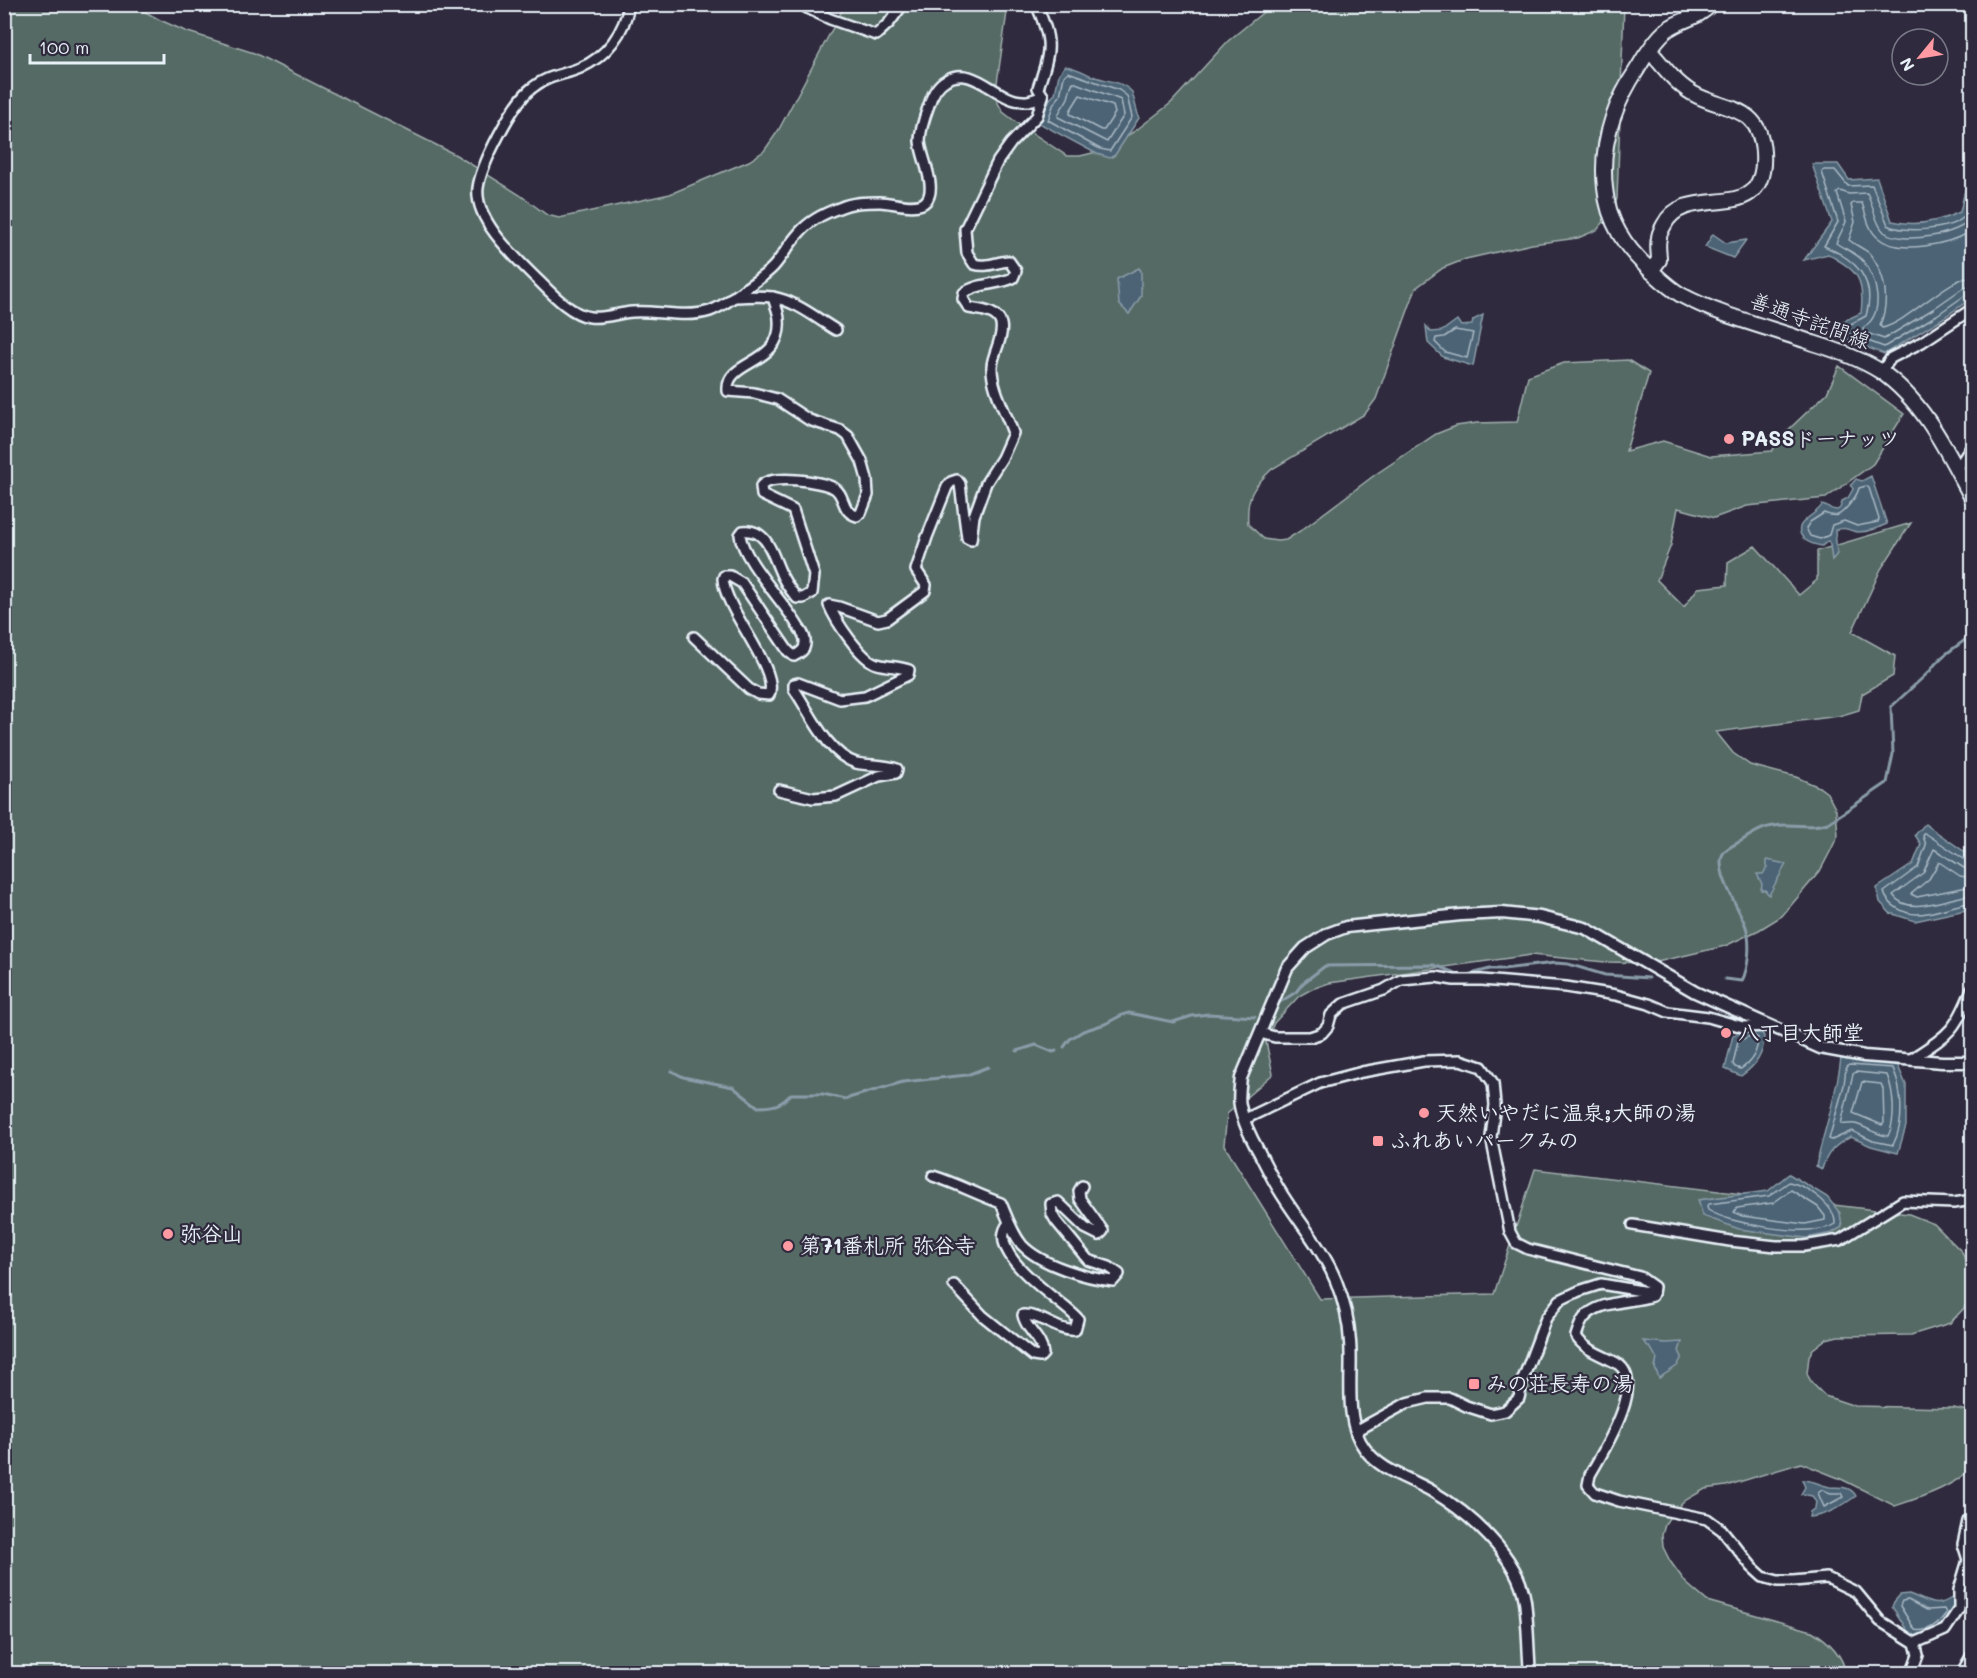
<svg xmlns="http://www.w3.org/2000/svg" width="1977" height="1678" font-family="Mali,'Klee One',sans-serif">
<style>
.green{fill:#576b65;stroke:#a0aeae;stroke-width:1.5}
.water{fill:#4b6375;stroke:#8a9ca9;stroke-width:1.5}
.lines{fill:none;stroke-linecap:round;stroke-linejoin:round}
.shore{stroke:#a9b8c4;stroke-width:1.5}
.stream{stroke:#8a9ca9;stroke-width:3}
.minor-casing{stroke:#e8f1f8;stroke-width:14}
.tertiary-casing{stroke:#e8f1f8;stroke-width:15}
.primary-casing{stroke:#e8f1f8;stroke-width:18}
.minor{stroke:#2f2a3d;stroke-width:9}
.tertiary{stroke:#2f2a3d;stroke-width:10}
.primary{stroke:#2f2a3d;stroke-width:14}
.poi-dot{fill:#ff9aa2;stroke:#2f2a3d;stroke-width:2}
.labels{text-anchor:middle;stroke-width:4.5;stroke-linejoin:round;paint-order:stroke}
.street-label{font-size:21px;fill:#e8f1f8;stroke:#2f2a3d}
.poi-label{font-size:21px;font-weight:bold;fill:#e8f1f8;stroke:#2f2a3d;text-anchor:start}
</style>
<rect width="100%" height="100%" fill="#2f2a3d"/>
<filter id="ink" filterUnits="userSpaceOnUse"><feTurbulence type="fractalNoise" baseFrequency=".0167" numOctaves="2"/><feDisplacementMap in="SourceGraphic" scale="12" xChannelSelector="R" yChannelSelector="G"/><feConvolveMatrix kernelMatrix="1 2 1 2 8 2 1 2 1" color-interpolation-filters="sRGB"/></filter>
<g filter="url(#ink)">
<path class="green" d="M5 5H133L160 20 185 31 254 53 456 155 520 195 547 215 559 218 670 194 749 161 764 151 778 131 845 5H1008L997 83V101L1003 112 1016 122 1067 156H1080L1101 151 1135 131 1171 103 1228 41 1272 5H1624L1617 199 1609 216 1597 230 1578 238 1532 244 1466 259 1443 268 1416 288 1376 399 1365 414 1272 469C1252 488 1246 497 1248 524L1264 539 1277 541 1286 540 1300 531 1376 474 1436 434 1456 426 1477 423 1517 422 1528 376 1564 363 1628 360 1649 373 1626 451 1663 441 1711 456 1772 451 1785 433 1827 393 1839 366 1904 414 1873 464 1826 498 1747 506 1714 518 1678 508 1671 545 1657 580 1684 607 1698 588 1727 585 1728 562 1755 546 1799 595 1817 580V551L1911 523 1881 569 1852 632 1895 656 1893 676 1862 694 1859 710 1839 716 1716 732 1733 753 1750 765 1796 777 1819 787 1827 793 1836 810 1838 835 1831 850 1820 871 1782 916 1759 930 1725 946 1653 963 1605 962 1531 955 1329 983 1312 989 1299 996 1274 1023 1266 1042 1273 1074 1227 1114 1224 1145 1320 1299 1494 1294 1535 1169 1909 1214 1934 1224 1962 1252 1968 1267 1971 1287 1965 1307 1950 1323 1911 1335 1838 1336 1826 1339 1813 1349 1809 1356 1807 1374 1812 1383 1825 1396 1855 1406 1954 1408 1967 1411 1972 1415C1972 1428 1976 1450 1972 1463 1967 1483 1913 1500 1895 1506L1841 1479 1801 1463 1726 1486 1705 1489 1686 1500 1673 1512 1665 1524 1662 1534 1663 1547 1670 1561 1686 1583 1707 1601 1812 1631C1829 1641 1842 1654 1846 1673L5 1674Z"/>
<g class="water">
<path d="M1065 66C1075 67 1083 72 1092 76 1106 81 1122 81 1132 92L1139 118 1115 155 1110 158 1097 154 1039 123 1050 99 1055 94 1059 74Z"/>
<path d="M1812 164H1838L1849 180 1877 178 1892 221C1916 227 1938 222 1960 212L1965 190 1972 189V298L1940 320 1884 354 1837 336V324L1861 313C1865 277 1857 271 1828 254L1804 260 1832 222Z"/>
<polygon points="1713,234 1726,243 1746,240 1733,258 1705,247"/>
<polygon points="1139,268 1141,271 1141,296 1129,314 1119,304 1117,279"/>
<polygon points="1483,315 1473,366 1443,357 1428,343 1426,326 1431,332 1442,331 1457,320 1461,326 1472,325 1473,320"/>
<path d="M1871 476 1887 524C1878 528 1869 532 1858 532 1847 531 1849 526 1835 530L1837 554 1832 560 1830 545 1828 541 1822 546C1815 545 1810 544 1804 539 1789 523 1816 516 1822 505 1831 507 1840 517 1842 501L1848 498 1853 489 1851 485 1856 479 1862 481Z"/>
<polygon points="1925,824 1972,857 1972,906 1970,909 1915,921 1890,913 1880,902 1877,888 1913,864 1921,844 1915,835"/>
<polygon points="1767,860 1786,864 1769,895 1765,890 1761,890 1762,884 1757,874 1763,874 1767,867"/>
<path d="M1754 1029H1758L1764 1036C1764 1055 1756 1065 1741 1076L1725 1069 1733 1035Z"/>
<path d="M1841 1058 1896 1061 1906 1085V1126L1898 1153 1871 1146 1851 1137C1836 1144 1827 1152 1822 1169L1816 1166C1824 1130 1837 1095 1841 1058Z"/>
<polygon points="1789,1174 1827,1197 1840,1213 1842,1227 1832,1233 1806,1238 1739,1229 1703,1216 1698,1200 1768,1191"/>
<polygon points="1643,1341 1666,1343 1682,1342 1679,1351 1682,1357 1677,1366 1659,1378 1655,1368 1657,1359 1652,1350"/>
<path d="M1802 1480C1812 1480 1820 1485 1830 1487 1840 1488 1850 1485 1856 1496 1842 1506 1827 1516 1809 1517L1810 1512 1815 1508 1816 1501 1812 1496 1801 1494 1805 1487Z"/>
<path d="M1909 1594C1929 1601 1935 1611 1956 1595 1956 1598 1957 1601 1956 1604 1954 1620 1926 1645 1911 1635 1907 1632 1897 1613 1892 1607L1894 1602 1900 1595Z"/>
</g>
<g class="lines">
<g class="shore">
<polygon points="1068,72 1119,90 1127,96 1132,117 1110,151 1100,149 1048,120 1054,103 1060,96 1064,76"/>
<path d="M1073 82 1121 100 1124 115 1107 142 1058 117C1059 109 1065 105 1068 98 1070 92 1070 87 1073 82Z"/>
<polygon points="1080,95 1113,106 1115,113 1104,130 1101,130 1070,114 1070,111"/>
<path d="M1972 195C1968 201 1970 211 1965 216 1952 230 1903 234 1888 225L1872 185 1848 186 1835 170H1824L1822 172 1838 222 1824 246C1855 259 1877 279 1866 316L1845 327 1844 332 1884 347 1937 315 1967 294 1972 293"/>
<path d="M1972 218C1960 235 1902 245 1884 232 1875 224 1873 204 1867 193L1849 194 1840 191 1837 193 1846 222 1836 243C1844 249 1857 253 1863 261 1877 279 1886 313 1863 328L1864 332 1884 339 1933 309 1963 288 1972 286"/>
<path d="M1972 231C1951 243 1899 257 1877 237 1868 229 1866 214 1862 203H1853L1851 205 1855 222 1849 240C1855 245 1863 248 1869 253 1886 273 1890 301 1880 325L1882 328C1909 322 1947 277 1972 277"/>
<polygon points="1455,330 1473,333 1467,358 1445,352 1435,342 1436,338 1444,337"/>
<path d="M1866 486 1869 488 1879 519 1878 522 1857 526 1844 521 1832 525 1829 535 1820 539 1810 536 1806 528 1810 522 1824 513C1838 519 1841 514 1849 505 1854 498 1857 496 1859 488Z"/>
<path d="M1972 862 1967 861 1925 833 1923 836 1926 845 1918 867 1884 892C1887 905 1904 914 1917 914 1935 914 1954 904 1972 903"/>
<path d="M1972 869 1964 868 1934 849 1923 873 1893 895C1908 918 1951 896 1972 895"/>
<polyline points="1972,878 1960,876 1939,862 1929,879 1911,894 1917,897 1972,886"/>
<path d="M1753 1035 1758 1038C1758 1051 1751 1062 1741 1069L1735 1067 1733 1064 1738 1041Z"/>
<path d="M1849 1065 1893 1068C1902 1091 1905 1122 1893 1145L1873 1141 1852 1131 1832 1140 1829 1139 1844 1085 1846 1067Z"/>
<path d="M1856 1072 1887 1075C1894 1092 1896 1120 1888 1136 1876 1135 1867 1127 1855 1124 1850 1123 1846 1125 1841 1124L1853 1074Z"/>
<polygon points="1862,1082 1881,1084 1883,1089 1884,1123 1882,1125 1853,1113"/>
<path d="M1789 1182C1805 1185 1836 1205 1835 1224 1813 1239 1729 1224 1708 1210L1707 1206 1709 1204 1769 1196Z"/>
<polygon points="1791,1190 1818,1207 1825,1216 1825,1220 1805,1224 1742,1216 1734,1212 1737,1208 1773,1203"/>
<polygon points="1822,1490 1831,1493 1841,1493 1843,1497 1824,1507 1818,1493"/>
<path d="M1908 1600 1927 1610 1944 1609 1946 1613C1940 1623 1927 1633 1915 1630L1900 1606 1902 1601Z"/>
</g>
<g class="stream">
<path d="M1725 979 1742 981C1749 967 1751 942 1746 927 1741 911 1710 866 1725 851 1729 847 1736 844 1741 841 1758 830 1766 825 1787 825 1802 825 1813 828 1828 823L1887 783 1893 754 1891 707 1930 671C1940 655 1958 647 1972 634"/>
<polyline points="1277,1004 1296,992 1303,983 1325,966 1434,965 1463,976 1490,969 1503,969 1555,963 1568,964 1605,975 1649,978"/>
<polyline points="1064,1047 1070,1039 1083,1031 1105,1024 1122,1015 1129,1013 1173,1022 1192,1016 1209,1014 1255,1017"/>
<polyline points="1017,1051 1036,1045 1053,1052 1056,1051"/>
<path d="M672 1071 683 1077 733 1087 758 1107C773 1107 782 1105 791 1094H823L845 1099 903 1082 967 1075 988 1067"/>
</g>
<g class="minor-casing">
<g id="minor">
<path d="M629 4C625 32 606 57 580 68 564 75 546 76 532 88 513 102 481 165 478 188 474 221 518 260 540 282 552 294 572 315 590 317 604 319 618 313 632 312 657 310 685 319 710 311 722 307 731 299 741 292 752 283 765 276 774 266 783 255 790 243 799 233 809 221 825 213 839 208 852 202 866 202 880 202 892 202 917 211 926 201 938 188 921 157 920 141 920 129 925 116 929 105 932 95 937 85 946 80 973 63 997 101 1023 101 1030 102 1037 98 1043 96"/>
<polyline points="805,4 807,8 830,19 876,35 889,23 903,4"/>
<path d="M733 297C746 297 759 295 772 297 796 301 816 318 836 330"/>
<polyline points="1881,372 1891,358 1922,342 1972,309"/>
<polyline points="1957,469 1972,446"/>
<path d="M694 637 749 689 758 694 769 695C780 670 725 611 723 579L724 576H730L742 583 788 651 794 656C800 653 805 650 805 643 806 636 801 631 798 626 784 602 743 560 740 535L743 531C766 528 772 553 779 569 783 580 789 589 797 598H803L812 593 814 575 793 510 762 495 761 486C770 474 821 481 834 488 846 495 840 511 857 516L861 513 868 495 867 479 862 461 848 436 840 430 809 420 777 399 754 393 728 391C725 359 783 366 779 320 779 312 775 305 773 297"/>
<path d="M779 790 813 798 836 796 879 776 896 773 897 769C884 764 869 766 856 763 827 754 810 712 794 689V684L798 683 840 699 865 696 908 675 909 670C898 666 888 667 877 664 861 660 835 620 829 605L839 607 878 621 887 619 925 591 926 585 916 570 927 537 947 487 951 482 957 480 960 484 967 538 971 540 974 516 986 483 1002 458 1013 433C1006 412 991 388 992 366 993 353 1004 337 1001 324 998 311 980 310 969 308L963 299 964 293C977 283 998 285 1013 278L1016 271 1009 261C995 262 987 268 974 264L967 253 965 229 998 161 1011 143 1037 116 1043 96 1038 88C1051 49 1053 42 1036 4"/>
<polyline points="1260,1033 1275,1037 1310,1037 1322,1033 1328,1026 1331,1015 1343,1004 1384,990 1401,980 1436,977 1454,980 1482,980 1566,987 1616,995 1649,1004 1668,1012 1708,1017 1743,1027 1768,1026"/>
<path d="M1911 1059C1949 1034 1955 1032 1972 989"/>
<polyline points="1245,1119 1320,1083 1362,1072 1424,1061 1460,1060 1482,1067 1493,1083 1495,1105 1491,1137 1510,1232 1516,1243 1528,1249 1640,1277 1654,1287 1653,1293"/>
<path d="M933 1176C956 1183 978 1195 1001 1203 1007 1217 1012 1233 1022 1245 1041 1265 1086 1278 1113 1281L1119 1274 1109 1267 1088 1260 1056 1221 1052 1214 1051 1204 1058 1202 1085 1228 1099 1235 1103 1231 1080 1199 1079 1191 1082 1186"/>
<polyline points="1633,1225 1730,1241 1776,1246 1804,1246 1840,1240 1903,1201 1954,1203 1972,1200"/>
<path d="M954 1285 983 1316 1033 1356 1040 1357 1043 1354C1042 1338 1025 1329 1023 1315 1042 1314 1057 1332 1075 1330L1078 1319C1063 1301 982 1254 1009 1223"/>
<path d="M1653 1293 1652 1296C1631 1303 1599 1300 1584 1318 1580 1323 1578 1330 1576 1336 1585 1351 1603 1355 1618 1364 1647 1384 1602 1453 1590 1475L1588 1485 1595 1493 1619 1501 1707 1519 1722 1530 1752 1567 1763 1577 1778 1581H1793L1827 1578 1856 1592 1880 1621 1915 1643 1918 1655 1911 1674"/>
<polyline points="1356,1431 1407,1403 1428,1398 1450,1398 1466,1406 1491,1414 1505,1411 1519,1398 1523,1379 1546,1318 1560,1300 1579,1291 1601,1284 1653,1293"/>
<polyline points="1915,1643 1945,1630 1959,1609 1959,1590 1968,1560 1963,1544 1968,1521 1972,1518"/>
<polyline points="1961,1674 1972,1655"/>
</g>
</g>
<g class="tertiary-casing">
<path id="tertiary" d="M1530 1674C1528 1650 1528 1625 1525 1601 1518 1555 1468 1512 1430 1490 1407 1477 1381 1471 1365 1449 1343 1420 1353 1376 1350 1342 1349 1321 1344 1301 1336 1281 1322 1247 1297 1220 1278 1188 1271 1176 1265 1164 1259 1152 1251 1138 1243 1122 1240 1106 1238 1097 1240 1087 1241 1078L1287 968 1305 948 1327 934 1346 927 1374 924 1461 915 1502 913 1540 917 1585 928 1695 992 1820 1048 1864 1056 1942 1062H1972"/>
</g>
<g class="primary-casing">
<g id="primary">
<path d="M1711 4C1699 18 1682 19 1668 29 1658 36 1644 57 1638 68 1614 104 1600 145 1605 188 1608 222 1625 247 1649 269 1660 279 1669 288 1681 295 1720 316 1771 328 1813 343 1836 350 1859 358 1880 371 1924 401 1948 453 1972 498"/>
<path d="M1650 51C1663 66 1675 83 1692 93 1722 111 1760 103 1763 152 1768 231 1687 179 1664 225 1662 229 1659 233 1659 238 1657 245 1659 253 1659 260L1651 271"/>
</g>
</g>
<use href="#minor" class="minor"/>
<use href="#tertiary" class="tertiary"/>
<use href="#primary" class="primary"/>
</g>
</g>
<g class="poi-dot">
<circle cx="1729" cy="439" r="6"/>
<circle cx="1726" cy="1033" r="6"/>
<circle cx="1424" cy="1113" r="6"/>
<rect x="1372" y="1135" width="12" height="12" rx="3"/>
<circle cx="168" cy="1234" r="6"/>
<circle cx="788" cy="1246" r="6"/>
<rect x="1468" y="1378" width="12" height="12" rx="3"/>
</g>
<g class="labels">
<g class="street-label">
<text transform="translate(1810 321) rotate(20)" y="7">善通寺詫間線</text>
</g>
<g class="poi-label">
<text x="1741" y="446">PASSドーナッツ</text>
<text x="1738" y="1040">八丁目大師堂</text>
<text x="1436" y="1120">天然いやだに温泉;大師の湯</text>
<text x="1390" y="1148">ふれあいパークみの</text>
<text x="180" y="1241">弥谷山</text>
<text x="800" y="1253">第71番札所 弥谷寺</text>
<text x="1486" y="1391">みの荘長寿の湯</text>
</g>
</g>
<rect width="1977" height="1678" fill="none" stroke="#2f2a3d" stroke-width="24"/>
<rect x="12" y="12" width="1953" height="1654" fill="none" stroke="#e8f1f8" stroke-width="2" filter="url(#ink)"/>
<g transform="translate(1920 57) rotate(240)"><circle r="28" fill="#2f2a3d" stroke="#797a88" stroke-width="1.5"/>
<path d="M0-4.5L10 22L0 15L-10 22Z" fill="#ff9aa2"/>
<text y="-9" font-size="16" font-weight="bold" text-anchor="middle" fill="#e8f1f8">N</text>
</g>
<path d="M30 54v9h134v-9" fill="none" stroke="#e8f1f8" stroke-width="3"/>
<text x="39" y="54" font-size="18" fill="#e8f1f8" stroke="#2f2a3d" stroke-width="4.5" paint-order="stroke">100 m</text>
</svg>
